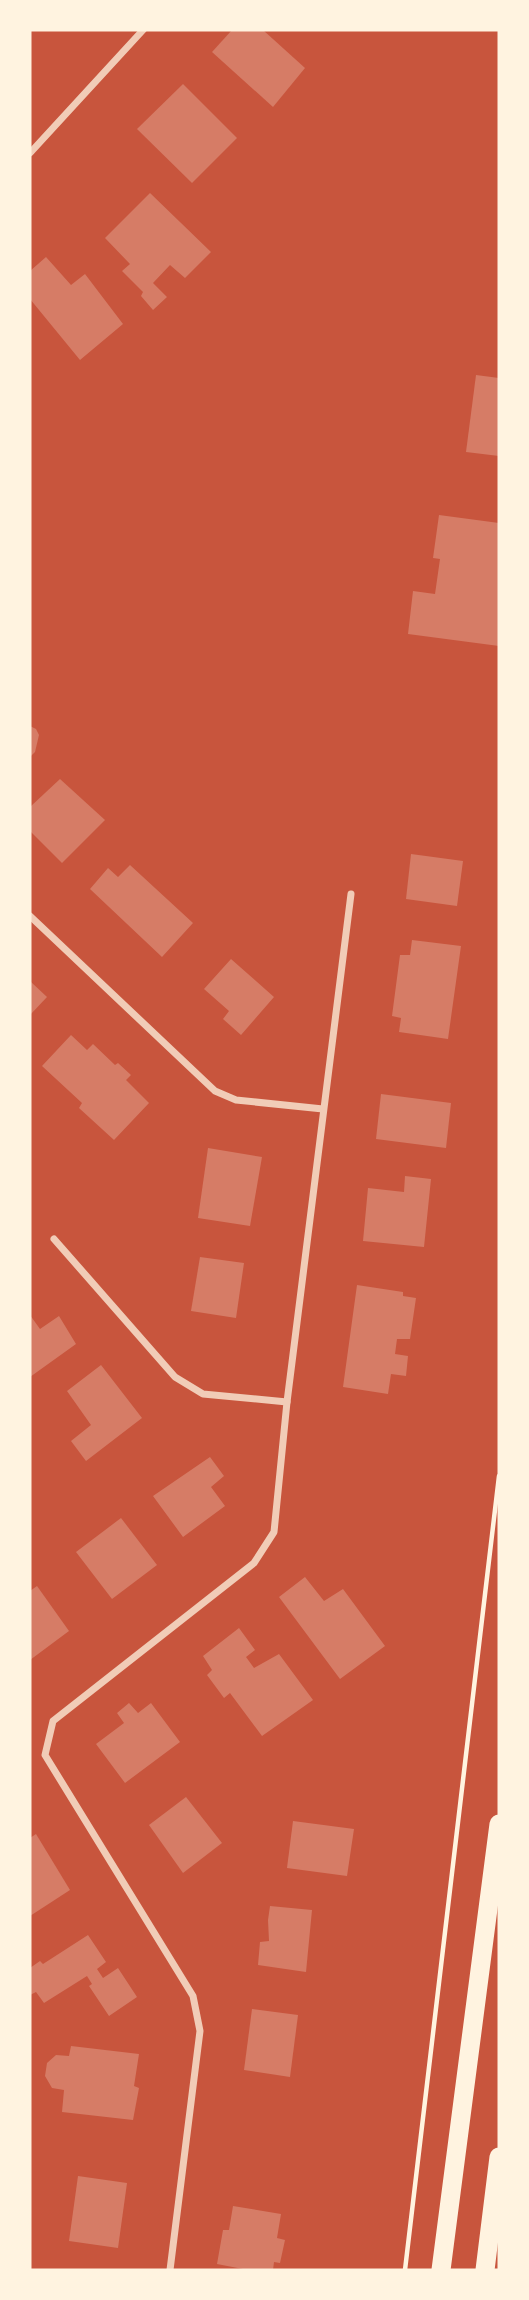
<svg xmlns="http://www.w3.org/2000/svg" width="529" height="2300" font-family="'Varela Round',sans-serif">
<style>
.building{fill:#d67c66}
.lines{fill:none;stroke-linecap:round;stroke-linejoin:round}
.path{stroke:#fff3e0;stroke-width:4.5}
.minor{stroke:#f1ccb7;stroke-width:7}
.trunk{stroke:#fff3e0;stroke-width:19}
</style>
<rect width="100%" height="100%" fill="#c8553d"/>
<g class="building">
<polygon points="232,30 263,30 305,68 273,107 212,52"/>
<polygon points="183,84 237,138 192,183 137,129"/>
<polygon points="150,193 211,252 185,278 170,265 153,283 167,297 153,310 141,296 143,292 122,271 130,264 105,238"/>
<polygon points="46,257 71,285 85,274 123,324 80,360 30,299 30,271"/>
<polygon points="476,375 499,378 499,456 466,452"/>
<polygon points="439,515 499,523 499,646 408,634 413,591 435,594 440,559 433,558"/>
<polygon points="30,726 36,729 39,735 35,752 30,757"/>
<polygon points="60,779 105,820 62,863 30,831 30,807"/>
<polygon points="411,854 463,861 457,906 406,899"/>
<polygon points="130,865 193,923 162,957 90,889 108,868 118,877"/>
<polygon points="412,940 461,946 448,1039 399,1032 401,1018 392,1016 400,955 410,955"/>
<polygon points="231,959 274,997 241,1035 223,1019 229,1011 204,989"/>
<polygon points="30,981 47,997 30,1015"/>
<polygon points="71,1035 87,1050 93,1044 115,1065 118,1063 131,1075 126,1080 149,1103 114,1140 79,1108 82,1103 42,1066"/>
<polygon points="381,1094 451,1103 446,1148 376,1139"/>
<polygon points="208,1148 262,1157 250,1226 198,1218"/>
<polygon points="405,1176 431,1179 424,1247 363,1241 368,1188 404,1192"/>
<polygon points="200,1257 244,1263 236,1318 191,1311"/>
<polygon points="357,1285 403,1292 403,1296 416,1298 410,1339 397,1339 395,1354 408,1356 406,1376 391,1374 388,1394 343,1387"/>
<polygon points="30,1315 40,1329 59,1316 76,1344 30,1377"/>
<polygon points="101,1365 142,1418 86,1461 71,1441 91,1425 67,1391"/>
<polygon points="210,1457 224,1476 211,1487 225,1506 183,1537 153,1496"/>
<polygon points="121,1518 157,1565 112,1599 76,1552"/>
<polygon points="305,1577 324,1601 343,1589 385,1646 340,1679 279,1597"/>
<polygon points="37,1586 69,1631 30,1660 30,1591"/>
<polygon points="239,1628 255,1650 246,1657 254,1668 279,1654 313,1700 262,1736 230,1693 224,1698 207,1675 212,1670 203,1656"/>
<polygon points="129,1703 138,1713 151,1703 180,1742 125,1783 96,1744 124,1723 117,1713"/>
<polygon points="186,1797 222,1843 183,1873 149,1825"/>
<polygon points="293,1821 354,1829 347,1876 287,1868"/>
<polygon points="36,1834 70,1890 30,1916 30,1838"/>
<polygon points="270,1906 312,1910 306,1972 258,1965 260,1942 269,1941 268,1920"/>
<polygon points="88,1935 106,1962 97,1969 103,1978 118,1968 137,1997 109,2016 89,1986 92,1984 87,1976 44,2003 36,1992 30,1995 30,1968 40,1961 43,1964"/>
<polygon points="252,2009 298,2015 290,2077 244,2070"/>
<polygon points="71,2046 139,2054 134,2086 139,2088 133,2120 62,2112 64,2090 52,2088 45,2076 47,2063 56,2055 69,2056"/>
<polygon points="78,2176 127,2183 118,2248 69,2241"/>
<polygon points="233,2206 281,2214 277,2238 285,2240 280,2263 274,2262 273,2270 248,2270 217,2264 223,2230 229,2230"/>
</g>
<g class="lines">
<polyline class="path" points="405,2270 499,1476"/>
<g class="minor">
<polyline points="30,153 143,30"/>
<polyline points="30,916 215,1091 236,1100 323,1109"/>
<polyline points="54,1239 175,1377 203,1394 287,1402"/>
<polyline points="170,2270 200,2031 193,1996 45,1755 53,1721 254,1563 274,1532 287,1402 351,894"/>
</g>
<g class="trunk">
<polyline points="441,2270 499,1824"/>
<polyline points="485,2270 499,2157"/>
</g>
</g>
<rect width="529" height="2300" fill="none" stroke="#fff3e0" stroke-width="63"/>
</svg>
